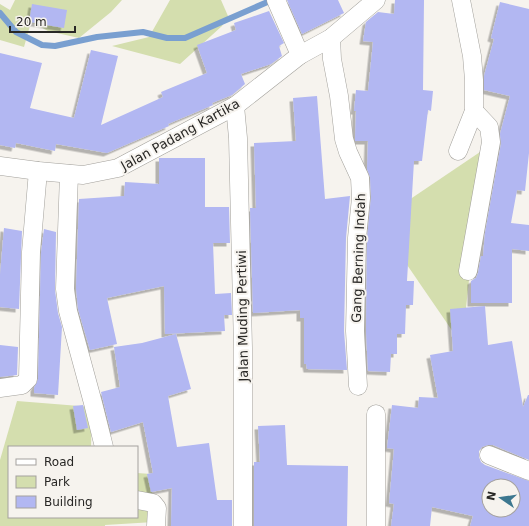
<svg xmlns="http://www.w3.org/2000/svg" width="529" height="526" font-family="'DejaVu Sans',sans-serif">
<style>
.green{fill:#d4deae}
.lines{fill:none;stroke-linecap:round;stroke-linejoin:round}
.stream{stroke:#799fd0;stroke-width:6}
.building{fill:#b2b7f2;fill-rule:evenodd;filter:url(#shadow)}
.street-casing{stroke:#a2a09b;stroke-width:19}
.street{stroke:#fff;stroke-width:18}
.labels{text-anchor:middle;stroke-width:4;stroke-linejoin:round;paint-order:stroke}
.street-label{font-size:13px;fill:#282725;stroke:#f6f3ee}
</style>
<defs>
<filter id="shadow"><feDropShadow dx="-3.5" dy="3.5" stdDeviation="0" flood-color="#0004"/></filter>
</defs>
<rect width="100%" height="100%" fill="#f6f3ee"/>
<g class="green">
<polygon points="15,0 122,0 111,12 79,38 48,31 31,22 24,47 0,40 0,4 10,10"/>
<polygon points="170,0 221,0 228,16 222,26 180,64 112,46 149,37"/>
<polygon points="483,150 462,345 403,259 403,204"/>
<polygon points="17,401 92,407 91,447 9,447 9,517 137,517 137,473 151,474 154,522 105,525 105,526 0,526 0,460"/>
</g>
<g class="lines">
<polyline class="stream" points="0,13 16,32 42,45 55,46 97,37 143,32 167,38 185,38 272,0"/>
</g>
<g class="building">
<polygon points="287,0 338,0 344,13 302,34"/>
<polygon points="395,0 424,0 423,90 433,91 431,111 428,110 422,161 414,161 407,281 414,281 413,305 406,305 405,334 397,334 397,354 391,354 390,372 368,371 366,331 367,239 371,197 370,177 367,169 368,141 355,141 355,139 356,111 354,111 356,90 368,91 373,42 363,41 366,22 378,12 394,14"/>
<polygon points="500,2 529,9 529,153 525,191 517,190 511,223 529,225 529,251 512,249 512,303 471,303 471,281 476,278 478,273 481,256 483,256 485,233 501,144 500,134 510,96 484,90 484,76 494,39 491,38"/>
<polygon points="32,4 67,10 64,28 29,22"/>
<polygon points="269,11 284,43 279,46 282,56 271,64 241,74 245,84 232,95 212,103 213,105 168,124 169,126 107,153 56,144 55,151 16,143 15,148 0,145 0,53 42,63 30,108 74,118 91,50 118,56 101,125 163,97 161,92 207,73 197,45 236,30 234,23"/>
<polygon points="317,96 325,199 350,196 346,238 344,331 347,370 307,369 306,364 304,364 304,318 300,318 300,310 253,313 250,208 256,208 254,143 296,141 293,98"/>
<polygon points="159,158 205,158 205,207 229,207 230,243 213,243 215,294 231,293 232,315 224,315 225,331 165,334 164,286 107,298 117,344 90,350 78,309 76,288 79,199 124,196 125,182 159,184"/>
<polygon points="4,228 22,231 19,309 0,307 0,275"/>
<polygon points="44,229 56,232 55,290 58,313 62,327 58,395 34,393 34,388 38,379 41,253"/>
<path d="M485 306 488 345 512 341 523 407 528 395H529V460L493 445H488L482 447 479 451V457L481 462 485 465 529 481V526H470L473 516 432 507 430 526H391L394 504 389 503 394 449 387 448 392 405 418 408 419 397 438 398 430 355 453 351 450 309ZM489 486H513V510H489Z"/>
<polygon points="176,334 191,389 168,396 177,447 209,443 217,500 232,500 232,526 171,526 172,488 151,492 147,474 153,473 143,422 111,432 101,392 120,387 114,347 142,343"/>
<polygon points="0,345 18,347 17,375 0,377"/>
<polygon points="83,405 88,428 77,430 73,406"/>
<polygon points="285,425 287,465 348,466 347,526 254,526 254,462 260,462 258,426"/>
</g>
<g class="lines">
<g class="street-casing">
<g id="street">
<polyline points="276,0 300,55"/>
<polyline points="331,38 332,59 339,96 344,139 348,152 360,178 361,198 357,238 355,331 358,386"/>
<polyline points="235,106 238,138 243,348 243,526"/>
<polyline points="458,151 474,111 474,80 472,56 461,0"/>
<polyline points="0,166 38,171 83,175 118,168 235,106 300,55 331,38 376,0"/>
<polyline points="69,174 65,289 68,311 93,403 104,447"/>
<polyline points="468,271 491,142 489,127 474,111"/>
<polyline points="0,388 22,385 28,379 31,252 38,171"/>
<polyline points="489,455 529,471"/>
<polyline points="137,500 153,503 157,508 156,526"/>
<polyline points="376,526 376,414"/>
</g>
</g>
<use href="#street" class="street"/>
</g>
<g class="labels">
<g class="street-label">
<text transform="translate(180 134) rotate(-29)" y="5">Jalan Padang Kartika</text>
<text transform="translate(358 258) rotate(-88)" y="5">Gang Berning Indah</text>
<text transform="translate(242 316) rotate(-91)" y="5">Jalan Muding Pertiwi</text>
</g>
</g>
<rect x="8" y="446" width="130" height="72" fill="#f6f3ee" stroke="#a4a19e"/>
<rect x="16" y="459" width="20" height="6" fill="#ffffff" stroke="#a4a19e"/>
<text x="44" y="466" font-size="12" fill="#282725">Road</text>
<rect x="16" y="476" width="20" height="12" fill="#d4deae" stroke="#a4a19e"/>
<text x="44" y="486" font-size="12" fill="#282725">Park</text>
<rect x="16" y="496" width="20" height="12" fill="#b2b7f2" stroke="#a4a19e"/>
<text x="44" y="506" font-size="12" fill="#282725">Building</text>
<g transform="translate(501 498) rotate(283)"><circle r="19" fill="#f6f3ee" stroke="#a4a19e"/>
<path d="M0-3L7 15L0 10L-7 15Z" fill="#3c778f"/>
<text y="-6" font-size="11" font-weight="bold" text-anchor="middle" fill="#282725">N</text>
</g>
<path d="M10 26v6h65v-6" fill="none" stroke="#282725" stroke-width="2"/>
<text x="16" y="26" font-size="12" fill="#282725" stroke="#f6f3ee" stroke-width="3" paint-order="stroke">20 m</text>
</svg>
